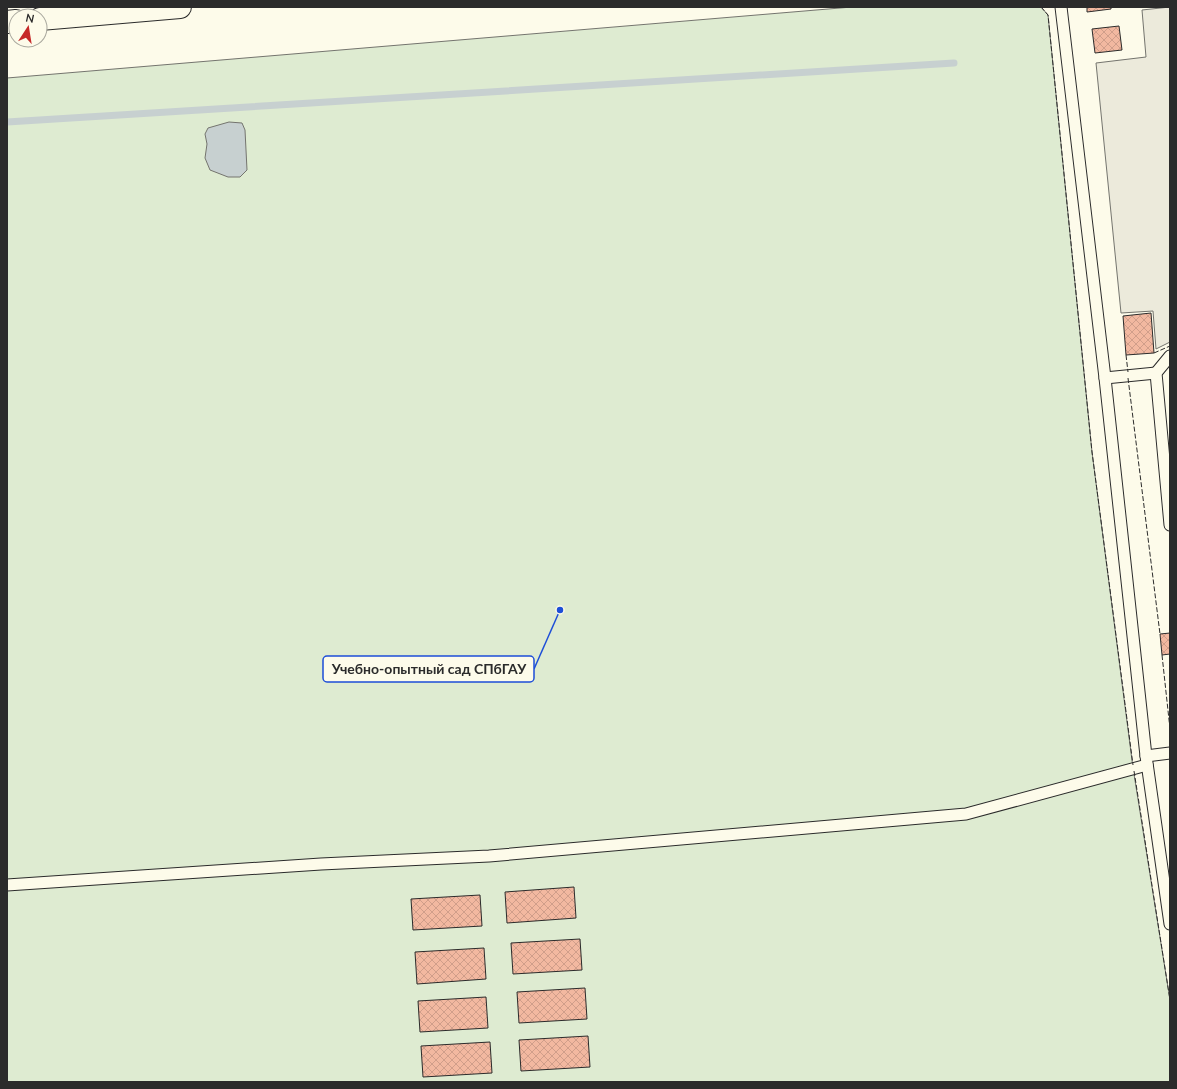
<svg xmlns="http://www.w3.org/2000/svg" width="1177" height="1089" font-family="Lato,sans-serif">
<style>
.garden{fill:#deebd1;stroke:#74746e}
.parking{fill:#eceadb;stroke:#74746e}
.water{fill:#c7d0d0;stroke:#74746e}
.lines{fill:none;stroke-linecap:round;stroke-linejoin:round}
.stream{stroke:#c7d0d0;stroke-width:7}
.building{fill:url(#building-cross-hatch);stroke:#2b2b2b}
.lane-casing{stroke:#2b2b2b;stroke-width:13}
.secondary-casing{stroke:#2b2b2b;stroke-width:24}
.lane{stroke:#fdfbea;stroke-width:11}
.secondary{stroke:#fdfbea;stroke-width:22}
.fence{stroke:#2b2b2b;stroke-width:1;stroke-dasharray:5 2;stroke-linecap:butt}
.leader{fill:none;stroke:#1d4ed8;stroke-width:1.5}
.callout-dot{fill:#1d4ed8;stroke:#fdfbea;stroke-width:1.5}
.callout{fill:#fdfbea;stroke:#1d4ed8;stroke-width:1.5}
.callout-label{font-size:14px;text-anchor:middle;font-weight:bold;fill:#2b2b2b}
</style>
<defs>
<pattern id="building-cross-hatch" width="8" height="8" patternUnits="userSpaceOnUse"><rect width="8" height="8" fill="#f2b8a0"/><path d="M0 0l8 8M0 8l8-8" fill="none" stroke="#d09e8a"/></pattern>
</defs>
<rect width="100%" height="100%" fill="#fdfbea"/>
<polygon class="garden" points="852,7 1041,7 1048,15 1092,452 1133,768 1170,1000 1170,1082 7,1082 7,78"/>
<polygon class="parking" points="1170,7 1170,342 1156,349 1153,311 1121,313 1096,63 1146,57 1142,10"/>
<polygon class="water" points="229,122 242,123 245,130 247,170 240,177 228,177 210,170 205,158 207,144 205,134 208,128"/>
<g class="lines">
<polyline class="stream" points="7,122 954,63"/>
</g>
<g class="building">
<polygon points="1087,7 1111,7 1111,9 1087,12"/>
<polygon points="1119,26 1122,50 1095,53 1092,29"/>
<polygon points="1151,313 1154,353 1126,355 1123,316"/>
<polygon points="1170,633 1170,654 1162,655 1160,634"/>
<polygon points="574,887 576,918 507,923 505,892"/>
<polygon points="480,895 482,926 413,930 411,899"/>
<polygon points="580,939 582,970 513,974 511,943"/>
<polygon points="484,948 486,979 417,984 415,952"/>
<polygon points="585,988 587,1019 519,1023 517,992"/>
<polygon points="486,997 488,1028 420,1032 418,1001"/>
<polygon points="588,1036 590,1067 521,1071 519,1040"/>
<polygon points="490,1042 492,1073 423,1077 421,1046"/>
</g>
<g class="lines">
<g class="lane-casing">
<g id="lane">
<polyline points="1061,7 1105,378 1146,756 1170,924"/>
<polyline points="1170,356 1156,373 1170,525"/>
<polyline points="1105,378 1156,373"/>
<polyline points="1146,756 1170,753"/>
<polyline points="7,885 321,864 489,856 966,814 1147,765"/>
</g>
</g>
<g class="secondary-casing">
<g id="secondary">
<polyline points="40,19 180,7"/>
<polyline points="7,22 16,21"/>
</g>
</g>
<use href="#lane" class="lane"/>
<use href="#secondary" class="secondary"/>
<g class="fence">
<polyline points="1041,7 1048,15 1092,452 1133,765"/>
<polyline points="1154,353 1170,346"/>
<polyline points="1126,355 1128,372"/>
<polyline points="1128,378 1160,634"/>
<polyline points="1162,655 1170,729"/>
<polyline points="1134,771 1170,1000"/>
</g>
</g>
<path class="leader" d="M560 610L534 669"/>
<circle class="callout-dot" cx="560" cy="610" r="4"/>
<rect class="callout" x="323" y="656" width="211" height="26" rx="4"/>
<g class="callout-label">
<text x="429" y="674">Учебно-опытный сад СПбГАУ</text>
</g>
<rect width="1177" height="1089" fill="none" stroke="#2b2b2b" stroke-width="16"/>
<g transform="translate(28 28) rotate(12)"><circle r="19" fill="#fdfbea" stroke="#a9a89e"/>
<path d="M0-3L7 15L0 10L-7 15Z" fill="#c62828"/>
<text y="-6" font-size="11" font-weight="bold" text-anchor="middle" fill="#2b2b2b">N</text>
</g>
</svg>
